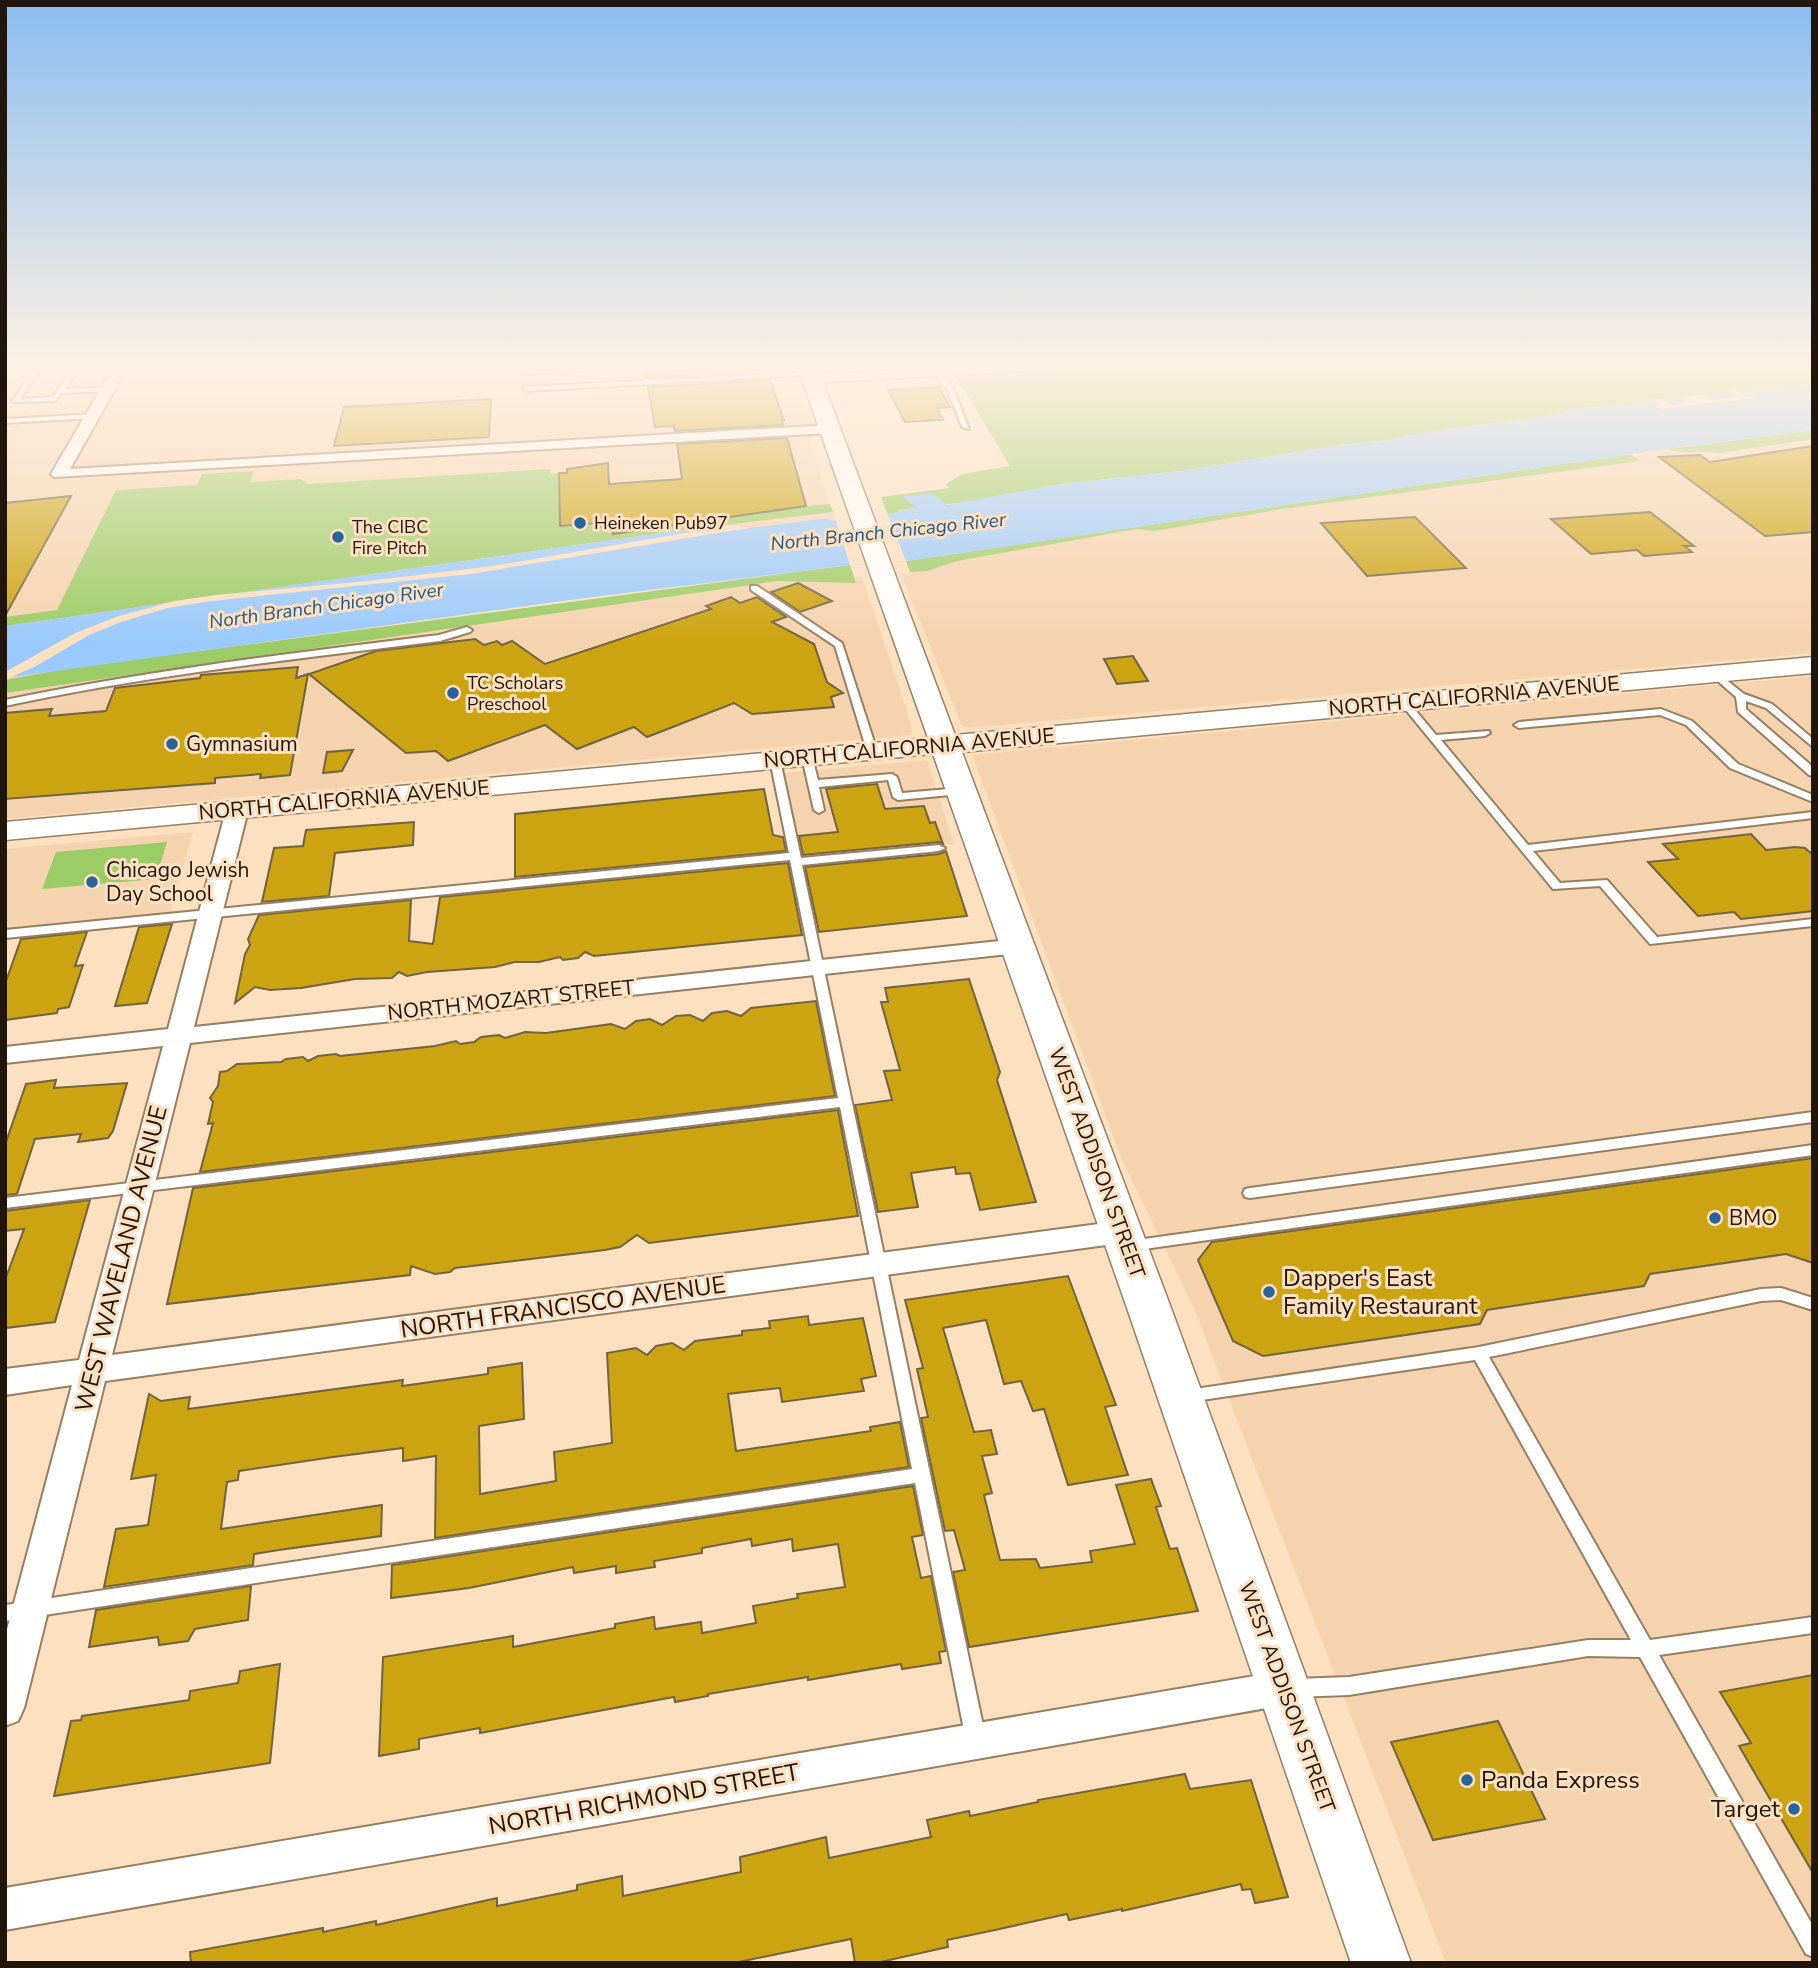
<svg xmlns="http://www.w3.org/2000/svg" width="1818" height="1968" font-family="'Nunito Sans',sans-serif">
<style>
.built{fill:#f5d3ae}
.green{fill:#9bcc66}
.water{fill:#9acafd}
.pier{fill:#fde0c0}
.building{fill:#cca310;stroke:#716442;stroke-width:2}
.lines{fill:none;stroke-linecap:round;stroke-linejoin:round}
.lane-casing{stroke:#997f61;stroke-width:4}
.street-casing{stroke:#997f61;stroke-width:4}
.secondary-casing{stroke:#997f61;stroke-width:3}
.lane{fill:#fff;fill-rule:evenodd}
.street{fill:#fff;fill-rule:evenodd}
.secondary{fill:#fff;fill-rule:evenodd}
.poi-dot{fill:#28639a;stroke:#fde0c0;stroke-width:2.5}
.labels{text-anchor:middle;stroke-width:6;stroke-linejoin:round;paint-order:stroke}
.far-poi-label{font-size:18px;fill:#20160b;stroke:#fde0c0;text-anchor:start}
.far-water-label{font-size:19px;font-style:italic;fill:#1d578c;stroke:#fde0c0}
.street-label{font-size:21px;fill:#20160b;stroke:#fde0c0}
.poi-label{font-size:21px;fill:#20160b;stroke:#fde0c0;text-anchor:start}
.near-street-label{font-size:24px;fill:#20160b;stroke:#fde0c0}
.near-poi-label{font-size:24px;fill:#20160b;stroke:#fde0c0;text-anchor:start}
</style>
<rect width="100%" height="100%" fill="#fde0c0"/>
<g class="built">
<polygon points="5,366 793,366 816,438 809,439 835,520 825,518 742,529 676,531 5,626"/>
<polygon points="1813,430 1813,653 969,728 962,726 901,574 911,573 906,561 915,559"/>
<polygon points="850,565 854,577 862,577 906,708 912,731 909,735 5,819 5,678"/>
<polygon points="1813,676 1813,1963 1446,1963 1194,1308 1122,1160 972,755"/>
<polygon points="927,760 954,844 800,857 784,773"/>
<polygon points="193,832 170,914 5,931 5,849"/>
</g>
<g class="green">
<polygon points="1089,366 1813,366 1813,385 1652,400 1645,404 1583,408 1539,418 1446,429 1389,440 1339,445 1182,471 1060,484 990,499 901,510 888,516 881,497 949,488 946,484 962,474 1010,466 956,376"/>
<path d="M1813 430V439L1720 453C1707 450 1680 455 1669 449Z"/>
<polygon points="1631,454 1640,461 1282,509 1155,531 1136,529 957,561 927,571 910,572 906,561"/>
<polygon points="608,463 612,526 607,526 608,533 806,506 830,504 833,512 676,531 5,626 5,617 57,610 116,490 197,485 202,474 254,471 250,482 300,479 309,484 550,469 551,474 567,473 567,469"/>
<polygon points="850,565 856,583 777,581 5,693 5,680 70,668"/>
<polygon points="167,842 156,879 42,889 56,852"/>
</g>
<path class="water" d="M1813 385V430L1651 451 906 561 850 565 577 599 5 678V626L676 531 742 529 826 518C854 528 890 511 918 508L902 497 932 493 947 505 1060 484 1182 471 1339 445 1389 440 1446 429 1539 418 1583 408 1645 404 1652 400Z"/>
<g class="pier">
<polygon points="1736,390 1746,396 1758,398 1660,409 1656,407 1661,405 1652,400 1662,399 1672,405 1687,403 1678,397 1700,395 1710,400 1738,397 1729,391"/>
<polygon points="887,513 906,561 850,565 834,516"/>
<polygon points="726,526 740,526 742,529 471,574 212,601 167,608 121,622 89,635 36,666 5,680 5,672 75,633 119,616 174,601 216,595 368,581 493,566"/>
</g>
<g class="building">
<polygon points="644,366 729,366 727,371 731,374 646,378"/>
<polygon points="770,380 784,420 782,420 783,425 675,431 674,426 655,427 648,387"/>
<polygon points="939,387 950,407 937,408 943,420 905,422 888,390"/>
<polygon points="491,399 489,437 334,446 344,407"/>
<polygon points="787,438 806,506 613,534 612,526 597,527 596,523 560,526 559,473 567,473 567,469 608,463 609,484 682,479 677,444"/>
<polygon points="1813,446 1813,532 1765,536 1659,457 1700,455 1710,462"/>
<polygon points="71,496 5,616 5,503"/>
<polygon points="1650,512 1694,546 1684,546 1692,552 1644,556 1637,550 1591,554 1551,519"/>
<polygon points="1415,517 1466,568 1367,576 1321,523"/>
<polygon points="798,583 832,601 800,612 771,592"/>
<polygon points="731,597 740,603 757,597 786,617 772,622 814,644 827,682 843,693 831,697 834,707 752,714 734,703 647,737 634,727 577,749 545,725 448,761 436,751 406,753 309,674 376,651 475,639 484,645 497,641 502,645 512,641 545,664 711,609 706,606"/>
<polygon points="1133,656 1148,681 1117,684 1104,659"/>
<polygon points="298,667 296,678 308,674 290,775 260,778 261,774 215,778 215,783 5,799 5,713 52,709 49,716 106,711 115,688 200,678 201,675"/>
<polygon points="353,750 342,771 323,773 327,752"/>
<polygon points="877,784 885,809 924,806 930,823 935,822 943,844 939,842 803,855 799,836 838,832 826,789"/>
<polygon points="764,789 773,835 783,837 786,851 515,877 515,814"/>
<polygon points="414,822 413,845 335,853 329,896 262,902 274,848 303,846 306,830"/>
<polygon points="1751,834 1766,850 1795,847 1805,848 1813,855 1813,911 1741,919 1734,912 1698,916 1648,862 1678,859 1663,844"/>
<polygon points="946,851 967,916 819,932 805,867 939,854"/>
<polygon points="788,863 802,935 594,956 585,952 578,958 563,960 560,957 539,962 515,962 495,967 427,972 407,976 399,972 392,978 355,979 301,988 270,990 255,987 235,1003 245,954 250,945 248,939 259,915 411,900 409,941 433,944 440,897"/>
<polygon points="172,924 147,1003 115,1006 139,927"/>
<polygon points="87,932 75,966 83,965 69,1007 58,1009 57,1013 5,1020 5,984 21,939"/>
<polygon points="969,979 1000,1072 997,1080 1036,1202 980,1210 970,1173 956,1174 955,1167 911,1173 918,1207 878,1212 855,1105 892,1100 884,1071 900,1070 881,1002 888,1002 885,988"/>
<polygon points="816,1001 835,1096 200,1172 213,1123 208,1124 213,1102 210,1098 218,1086 220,1072 227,1071 237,1064 281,1062 286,1059 303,1057 308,1061 318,1056 336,1054 340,1056 435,1046 456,1041 460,1044 474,1042 481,1037 499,1035 505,1038 525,1032 546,1033 611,1024 625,1029 636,1021 650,1019 662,1025 676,1016 690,1015 703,1021 712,1013 727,1011 741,1016 751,1008"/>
<polygon points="56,1080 54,1088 127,1083 113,1131 108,1138 78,1142 81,1134 35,1139 17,1194 5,1195 5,1145 26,1084"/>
<polygon points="838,1110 858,1216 649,1243 637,1235 620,1247 605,1250 455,1268 450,1272 435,1274 411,1266 410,1275 167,1304 193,1188"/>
<polygon points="1813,1158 1813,1263 1786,1254 1650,1274 1644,1286 1487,1310 1480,1324 1263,1356 1233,1341 1198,1260 1212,1242"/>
<polygon points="90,1200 55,1322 5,1328 5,1280 24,1229 5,1231 5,1211"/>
<polygon points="1068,1276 1116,1405 1105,1407 1128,1475 1068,1485 1044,1409 1033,1411 1021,1381 1004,1384 986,1320 943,1328 974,1432 991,1430 997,1454 982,1456 992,1493 984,1495 1000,1560 1036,1559 1040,1568 1092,1562 1090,1551 1135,1544 1116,1485 1151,1479 1161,1506 1156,1507 1170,1549 1177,1548 1198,1611 969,1647 953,1572 965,1570 954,1530 945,1531 921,1418 928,1417 917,1369 923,1368 905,1300"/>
<polygon points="808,1316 809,1325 863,1318 876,1376 861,1379 864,1391 782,1402 780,1388 728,1394 736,1451 871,1431 870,1427 900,1422 909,1467 435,1538 436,1456 403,1461 403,1448 333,1457 239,1471 238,1480 227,1482 221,1529 382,1505 381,1536 279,1550 254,1554 253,1565 104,1587 116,1529 148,1525 156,1475 131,1479 149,1394 161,1401 190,1397 188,1409 403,1380 402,1386 488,1374 488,1368 522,1363 524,1419 479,1426 480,1494 556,1481 554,1452 612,1443 607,1353 636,1348 647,1355 656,1346 672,1343 684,1350 695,1341 742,1335 742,1331 770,1328 769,1321"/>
<polygon points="913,1486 923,1535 912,1537 921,1578 931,1576 946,1651 939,1652 941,1663 902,1669 901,1664 808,1680 808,1677 708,1694 708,1696 675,1702 674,1697 480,1733 480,1728 419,1739 419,1749 379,1756 383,1657 513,1636 513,1647 615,1628 615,1624 654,1617 655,1629 701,1622 702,1633 756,1623 753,1606 798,1598 797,1594 845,1587 838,1544 793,1551 792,1539 752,1546 751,1539 702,1548 702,1553 654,1561 655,1567 616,1573 616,1566 574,1573 573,1567 469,1588 391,1598 392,1565"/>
<polygon points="251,1586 248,1620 195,1629 188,1641 159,1645 158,1637 89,1647 96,1610"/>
<polygon points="280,1664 270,1763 54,1796 71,1721 81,1720 82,1716 189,1700 190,1691 238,1683 240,1671"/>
<polygon points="1813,1675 1813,1873 1739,1746 1751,1743 1720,1692"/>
<polygon points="1498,1721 1545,1819 1433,1840 1391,1742"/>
<polygon points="1185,1774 1190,1789 1251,1780 1288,1897 1255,1903 1251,1889 1242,1890 1241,1884 1122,1911 1122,1909 1069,1920 1067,1914 995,1930 947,1940 948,1947 876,1963 855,1963 851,1939 734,1963 191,1963 190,1952 323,1928 323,1932 376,1921 376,1925 497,1898 497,1906 577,1890 577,1885 622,1876 623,1896 741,1872 740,1857 826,1837 829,1858 931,1837 927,1820 969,1811 970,1816 1038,1802 1038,1800"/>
</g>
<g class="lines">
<g class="lane-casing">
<g id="lane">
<polygon points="37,366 43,366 20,399 53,397 74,366 80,366 65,389 108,387 111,389 108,391 62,393 55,401 13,402 12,401"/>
<polygon points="744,366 759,366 733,372 730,370"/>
<polygon points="585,368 585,370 583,371 526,374 523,372 526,370"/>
<polygon points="934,371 938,371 953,388 969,429 962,427 947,389 934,373"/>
<polygon points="811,372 811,374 809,375 526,391 523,389 526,387"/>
<polygon points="96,414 97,416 93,418 5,423 5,419"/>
<polygon points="751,586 757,586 842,643 877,751 876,753 868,753 867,751 835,646 751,590"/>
<path d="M467 627 472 630 470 632 440 641C294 659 149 675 5 706V700C149 670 294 653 439 635Z"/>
<polygon points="1715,671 1744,694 1772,704 1813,739 1813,747 1766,708 1746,701 1746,709 1813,767 1813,776 1809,775 1738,712 1736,697 1712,676 1710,674"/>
<polygon points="1404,699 1407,700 1436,735 1489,731 1490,733 1485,736 1441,740 1528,845 1813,812 1813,818 1533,851 1560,883 1607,880 1657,937 1813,919 1813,926 1650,944 1600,886 1553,889 1401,704 1401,700"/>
<polygon points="1661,709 1692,721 1738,764 1813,795 1813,802 1730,768 1686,725 1660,715 1519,728 1514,725 1519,722"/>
<polygon points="807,754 812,757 818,780 892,774 897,777 902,793 961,788 966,791 961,794 898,800 893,797 888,780 819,787 824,810 819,813 814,810 802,757"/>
<polygon points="775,757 780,760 801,858 939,845 945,848 939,851 802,865 986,1740 983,1746 976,1749 969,1746 966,1740 915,1483 5,1621 5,1605 912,1469 840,1107 5,1208 5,1198 838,1098 790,860 5,938 5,930 789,853 770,760"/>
<polygon points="1813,1112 1813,1122 1250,1198 1245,1197 1243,1193 1245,1189 1250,1188"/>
<polygon points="1813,1145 1813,1155 1130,1251 1125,1250 1123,1246 1125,1242 1130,1241"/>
<polygon points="1781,1288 1813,1298 1813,1310 1781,1300 1761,1301 1489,1357 1650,1640 1813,1617 1813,1633 1659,1655 1813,1926 1813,1957 1806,1954 1640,1657 1588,1656 1349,1695 1295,1697 1288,1694 1286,1688 1288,1682 1295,1679 1349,1677 1588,1640 1631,1640 1475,1360 1188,1402 1182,1401 1180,1396 1182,1391 1188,1390 1479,1347 1761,1289"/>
</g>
</g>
<g class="street-casing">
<g id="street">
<polygon points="114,366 128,366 70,469 830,425 837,429 830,433 54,477 51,474"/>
<polygon points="966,366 1044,366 1037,370 812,383 805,379 812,375"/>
<polygon points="237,804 245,805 248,810 194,1027 1018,939 1026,941 1030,946 1026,951 1018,953 190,1043 112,1355 1121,1221 1131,1225 1135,1232 1131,1239 1121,1243 105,1381 24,1708 18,1721 5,1726 5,1637 72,1385 5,1395 5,1369 79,1360 163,1046 5,1063 5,1047 168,1029 226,810 229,805"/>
<polygon points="1284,1671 1297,1676 1303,1688 1297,1700 1284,1705 5,1930 5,1888"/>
</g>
</g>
<g class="secondary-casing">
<polygon id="secondary" points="797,366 817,366 955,735 1813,657 1813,673 962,752 1171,1308 1411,1963 1351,1963 1127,1308 933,754 5,840 5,822 928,738"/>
</g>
<use href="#lane" class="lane"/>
<use href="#street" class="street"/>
<use href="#secondary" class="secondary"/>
</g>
<linearGradient id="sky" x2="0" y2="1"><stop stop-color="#89bdf0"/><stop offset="0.57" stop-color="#fef1e3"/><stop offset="1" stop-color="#fef1e3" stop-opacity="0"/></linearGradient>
<rect width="1818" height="642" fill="url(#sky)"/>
<g class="poi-dot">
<circle cx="580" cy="523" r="7"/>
<circle cx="338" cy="537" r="7"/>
<circle cx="453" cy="693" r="7"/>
<circle cx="172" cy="744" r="7"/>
<circle cx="92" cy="882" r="7"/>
<circle cx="1715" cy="1218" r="7"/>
<circle cx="1269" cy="1292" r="7"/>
<circle cx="1467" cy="1780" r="7"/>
<circle cx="1794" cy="1809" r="7"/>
</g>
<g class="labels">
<g class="far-poi-label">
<text x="594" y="529">Heineken Pub97</text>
<text x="352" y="533">The CIBC<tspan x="352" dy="21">Fire Pitch</tspan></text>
<text x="467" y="689">TC Scholars<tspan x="467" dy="21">Preschool</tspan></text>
</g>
<g class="far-water-label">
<text transform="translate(888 531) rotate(-6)" y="7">North Branch Chicago River</text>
<text transform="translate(326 605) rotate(-8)" y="7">North Branch Chicago River</text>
</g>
<g class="street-label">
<text transform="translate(1474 696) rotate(-5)" y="7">NORTH CALIFORNIA AVENUE</text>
<text transform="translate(909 748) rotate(-5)" y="7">NORTH CALIFORNIA AVENUE</text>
<text transform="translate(344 800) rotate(-5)" y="7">NORTH CALIFORNIA AVENUE</text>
<text transform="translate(511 1000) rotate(-6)" y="7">NORTH MOZART STREET</text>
<text transform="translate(1097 1163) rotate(70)" y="7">WEST ADDISON STREET</text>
<text transform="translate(1287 1697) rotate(70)" y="7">WEST ADDISON STREET</text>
</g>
<g class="poi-label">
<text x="186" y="751">Gymnasium</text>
<text x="106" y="877">Chicago Jewish<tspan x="106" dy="24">Day School</tspan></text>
<text x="1729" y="1225">BMO</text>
</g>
<g class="near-street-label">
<text transform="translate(121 1259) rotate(-76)" y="8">WEST WAVELAND AVENUE</text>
<text transform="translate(563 1307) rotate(-8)" y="8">NORTH FRANCISCO AVENUE</text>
<text transform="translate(644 1799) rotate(-10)" y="8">NORTH RICHMOND STREET</text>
</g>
<g class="near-poi-label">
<text x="1283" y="1286">Dapper's East<tspan x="1283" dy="28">Family Restaurant</tspan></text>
<text x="1481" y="1788">Panda Express</text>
<text x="1780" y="1817" text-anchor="end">Target</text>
</g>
</g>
<rect width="1818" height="1968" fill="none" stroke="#20160b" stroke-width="14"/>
</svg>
